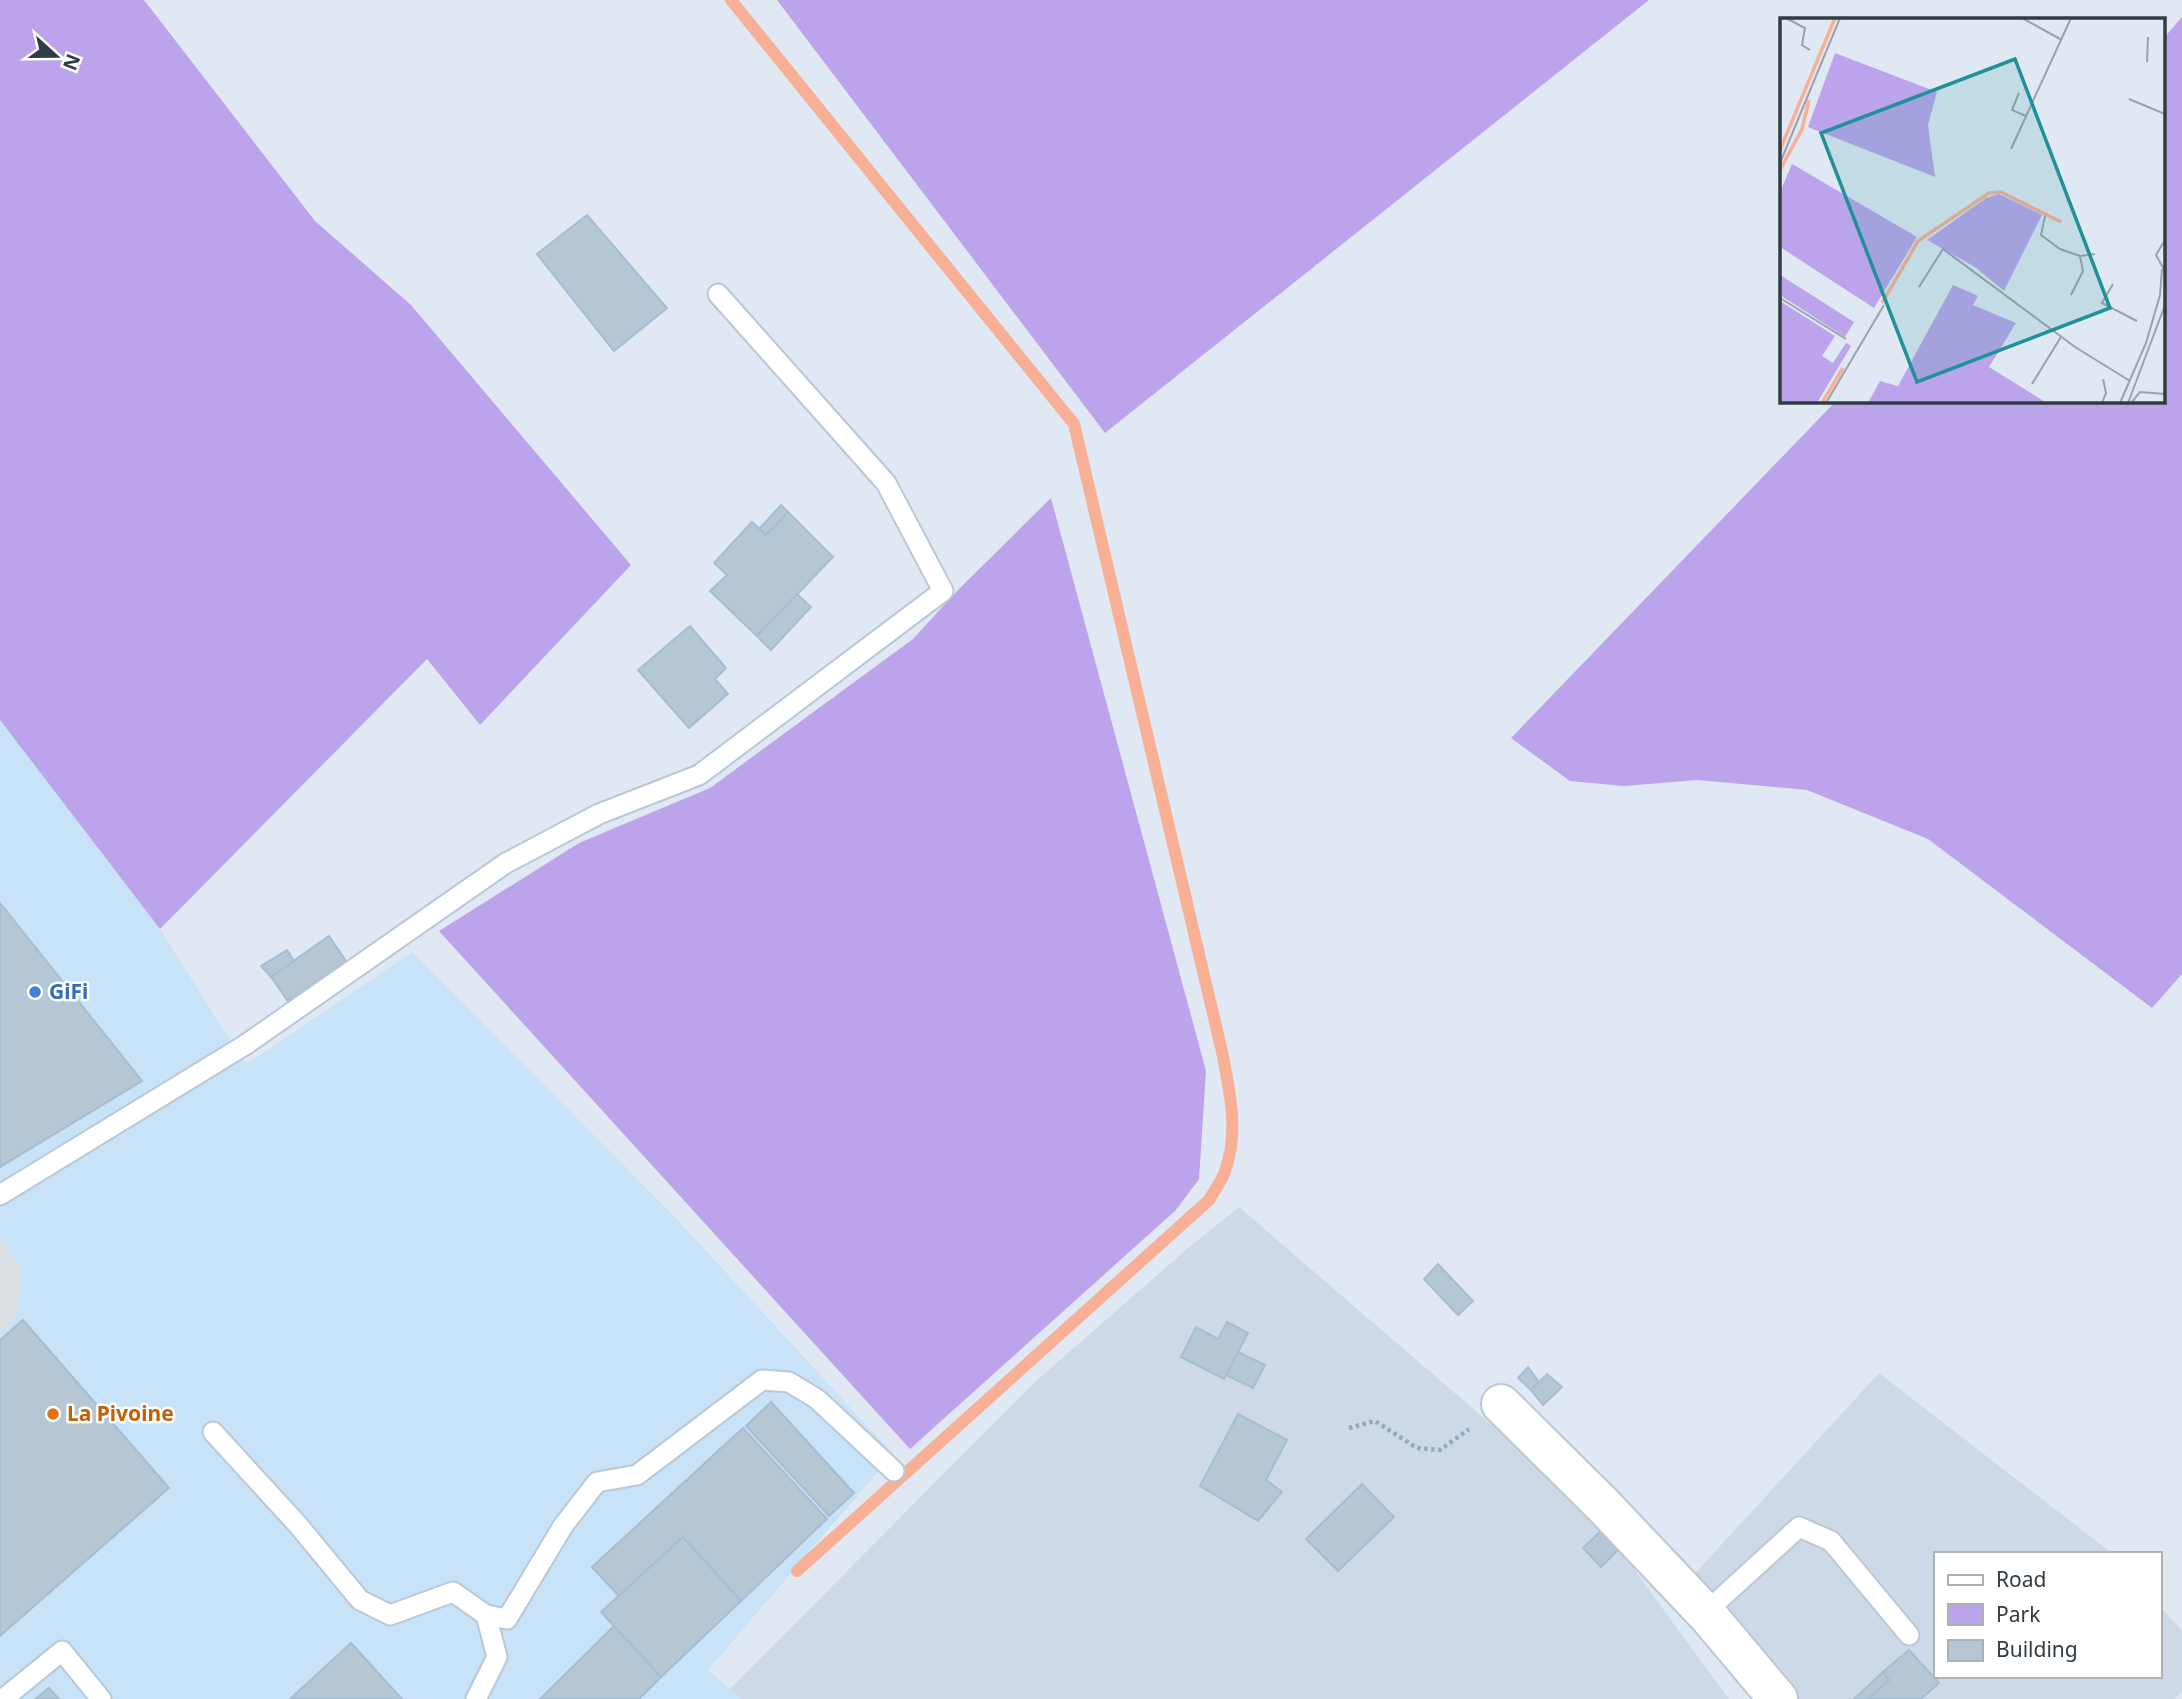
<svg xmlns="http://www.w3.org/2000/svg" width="2182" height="1699" font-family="'Noto Sans',sans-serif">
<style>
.residential{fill:#ced9e7}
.commercial{fill:#c8e2f8}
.green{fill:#bba4ec}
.parking{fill:#dadee2}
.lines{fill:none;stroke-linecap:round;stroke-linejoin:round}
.stream{stroke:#f7b095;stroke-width:12}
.building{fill:#b5c6d4;stroke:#a7bdd1;stroke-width:2}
.service-casing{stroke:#b9c7d7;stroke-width:23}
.minor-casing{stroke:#b9c7d7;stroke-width:42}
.path{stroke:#92a9c2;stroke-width:4.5;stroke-dasharray:3.5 3.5;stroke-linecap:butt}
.service{stroke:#fff;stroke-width:19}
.minor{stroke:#fff;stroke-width:38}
.shop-dot{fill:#3f7fe0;stroke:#fff;stroke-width:2.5}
.food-dot{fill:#e8710a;stroke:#fff;stroke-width:2.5}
.labels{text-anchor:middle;stroke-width:5;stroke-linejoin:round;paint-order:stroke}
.shop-label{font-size:21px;font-weight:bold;fill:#366cbe;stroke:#fff;text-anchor:start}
.food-label{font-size:21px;font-weight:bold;fill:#c56008;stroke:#fff;text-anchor:start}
.inset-river{fill:none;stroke:#f7b095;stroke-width:3.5}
.inset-road{fill:none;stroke:#9aa3ad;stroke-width:2}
.view{fill:#209198;fill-opacity:0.15;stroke:#209198;stroke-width:3.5}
.inset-edge{fill:none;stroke:#313b44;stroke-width:3.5}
</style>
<rect width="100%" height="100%" fill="#e0e8f3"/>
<g class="residential">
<polygon points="1239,1207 1507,1438 1622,1547 1638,1575 1729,1699 741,1699 730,1689 1036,1381 1187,1249"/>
<polygon points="1879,1373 2113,1554 1935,1554 1935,1676 2159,1676 2159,1605 2182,1631 2182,1692 2175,1699 1784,1699 1689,1580"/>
</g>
<polygon class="commercial" points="0,720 160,929 228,1037 247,1064 412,952 673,1215 893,1454 708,1670 741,1699 0,1699"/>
<g class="green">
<polygon points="0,0 144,0 315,221 411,305 631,565 480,725 427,659 160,929 0,720"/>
<polygon points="777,0 1649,0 1105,433"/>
<polygon points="2182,17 2182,974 2152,1008 1928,839 1807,790 1697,780 1624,786 1570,781 1511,738 1836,401 2163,401 2163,39"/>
<polygon points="1051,498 1206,1071 1199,1179 1176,1210 910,1449 439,931 579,843 710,788 913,639 958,590"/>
</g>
<polygon class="parking" points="0,1240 20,1266 18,1316 0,1332"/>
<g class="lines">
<path class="stream" d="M731 0 1074 424 1223 1056C1230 1094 1239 1133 1225 1171 1222 1181 1214 1191 1209 1200L797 1571"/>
</g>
<g class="building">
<polygon points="587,215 667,308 614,351 537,254"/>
<polygon points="781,505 788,512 766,535 759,529"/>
<polygon points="788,512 833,557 757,636 710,591 727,575 714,563 752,522 766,535"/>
<polygon points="797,594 811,607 771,650 757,636"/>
<polygon points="690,626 726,668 715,679 728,694 689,728 638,670"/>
<polygon points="0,903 142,1081 0,1167"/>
<polygon points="329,936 346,961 288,1001 271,977"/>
<polygon points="287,950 294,961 271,977 261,966"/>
<polygon points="1438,1264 1473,1301 1458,1315 1424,1279"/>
<polygon points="23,1320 169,1488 0,1636 0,1340"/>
<polygon points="1227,1322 1248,1333 1224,1379 1181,1357 1196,1327 1218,1339"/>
<polygon points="1238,1352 1265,1365 1253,1388 1226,1375"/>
<polygon points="1528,1367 1539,1382 1531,1390 1518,1378"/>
<polygon points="1547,1374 1562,1387 1543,1405 1531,1390"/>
<polygon points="771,1402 854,1493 829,1516 746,1426"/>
<polygon points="1238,1414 1287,1440 1266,1480 1282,1492 1258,1521 1200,1486"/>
<polygon points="743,1428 827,1519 741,1601 683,1537 619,1596 592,1567"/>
<polygon points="1362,1484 1394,1517 1338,1571 1306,1539"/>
<polygon points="1602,1530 1620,1548 1601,1567 1583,1548"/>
<polygon points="683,1537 741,1601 661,1677 601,1612"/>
<polygon points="614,1626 661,1677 639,1699 540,1699"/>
<polygon points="351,1643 402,1699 290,1699"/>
<polygon points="1909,1650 1939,1683 1921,1699 1868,1699 1889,1680 1883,1672"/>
<polygon points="1883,1672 1889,1680 1868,1699 1854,1699"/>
<polygon points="49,1688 59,1699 35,1699"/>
</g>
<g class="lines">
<g class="service-casing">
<g id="service">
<polyline points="0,1195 245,1045 506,863 599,814 699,775 943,591 886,483 718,294"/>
<polyline points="213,1432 298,1525 360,1600 390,1615 453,1592 486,1615 497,1657 476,1699"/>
<polyline points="486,1615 507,1619 563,1526 597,1482 637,1475 762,1380 789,1382 817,1399 894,1471"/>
<polyline points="1710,1618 1719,1600 1799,1527 1831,1541 1909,1635"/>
<polyline points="3,1699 62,1651 101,1699"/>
</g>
</g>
<g class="minor-casing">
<polyline id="minor" points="1501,1404 1604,1506 1710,1618 1778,1699"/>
</g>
<polyline class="path" points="1349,1428 1375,1421 1417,1448 1440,1450 1469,1429"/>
<use href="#service" class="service"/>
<use href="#minor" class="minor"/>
</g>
<circle class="shop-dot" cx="35" cy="992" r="7"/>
<circle class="food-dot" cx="53" cy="1414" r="7"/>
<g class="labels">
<g class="shop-label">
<text x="49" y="999">GiFi</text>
</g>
<g class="food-label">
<text x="67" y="1421">La Pivoine</text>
</g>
</g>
<g transform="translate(1780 18)">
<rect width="385" height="385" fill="#e0e8f3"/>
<path d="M55 35 157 74 148 107 155 159 28 109ZM12 146 137 219 94 290 0 229V174ZM219 176 262 197 224 273 195 249 147 222 206 180ZM0 257 74 304 65 319 0 277ZM173 267 198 278 193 287 236 305 209 349 267 385H88L100 363 118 368ZM0 283 55 318 42 338 53 345 66 325 71 328 37 385H0Z" fill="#bba4ec"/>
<path class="inset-river" d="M0 132 55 0M0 152 22 111 29 82M102 285 138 223 209 175 221 174 281 204M42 385 63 350"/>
<path class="inset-road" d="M6 0 25 10 22 27 30 32M242 0 282 22M367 44 368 19M239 75 232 92 246 98M349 81 385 96M231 131 291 0M0 145 60 0M265 198 261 217 280 231 300 238M385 222 376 237 385 253M333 266 322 285 357 303M139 269 163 231 295 329 350 363M291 277 303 253 300 238 315 236M0 280 66 321M252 366 281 319M46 385 104 287M322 385 326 375 323 361M340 385 366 325 380 277 382 251M348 385 385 287M351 385 360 374 385 376"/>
<path class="view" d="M235 41 330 290 137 364 41 115Z"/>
<rect width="385" height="385" class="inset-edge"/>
</g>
<rect x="1934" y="1552" width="228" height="126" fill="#ffffff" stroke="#adb1b4" stroke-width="2"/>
<rect x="1948" y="1575" width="35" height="10" fill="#ffffff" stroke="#adb1b4" stroke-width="2"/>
<text x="1996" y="1587" font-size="21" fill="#313b44">Road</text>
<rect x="1948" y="1604" width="35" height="21" fill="#bba4ec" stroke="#adb1b4" stroke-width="2"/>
<text x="1996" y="1622" font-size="21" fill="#313b44">Park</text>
<rect x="1948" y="1640" width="35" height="21" fill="#b5c6d4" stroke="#adb1b4" stroke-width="2"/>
<text x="1996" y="1657" font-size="21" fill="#313b44">Building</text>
<g transform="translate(56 56) rotate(111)" stroke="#ffffff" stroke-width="5" paint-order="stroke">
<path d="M0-5L12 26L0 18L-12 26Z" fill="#313b44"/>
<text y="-10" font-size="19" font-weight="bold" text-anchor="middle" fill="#313b44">N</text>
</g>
</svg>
